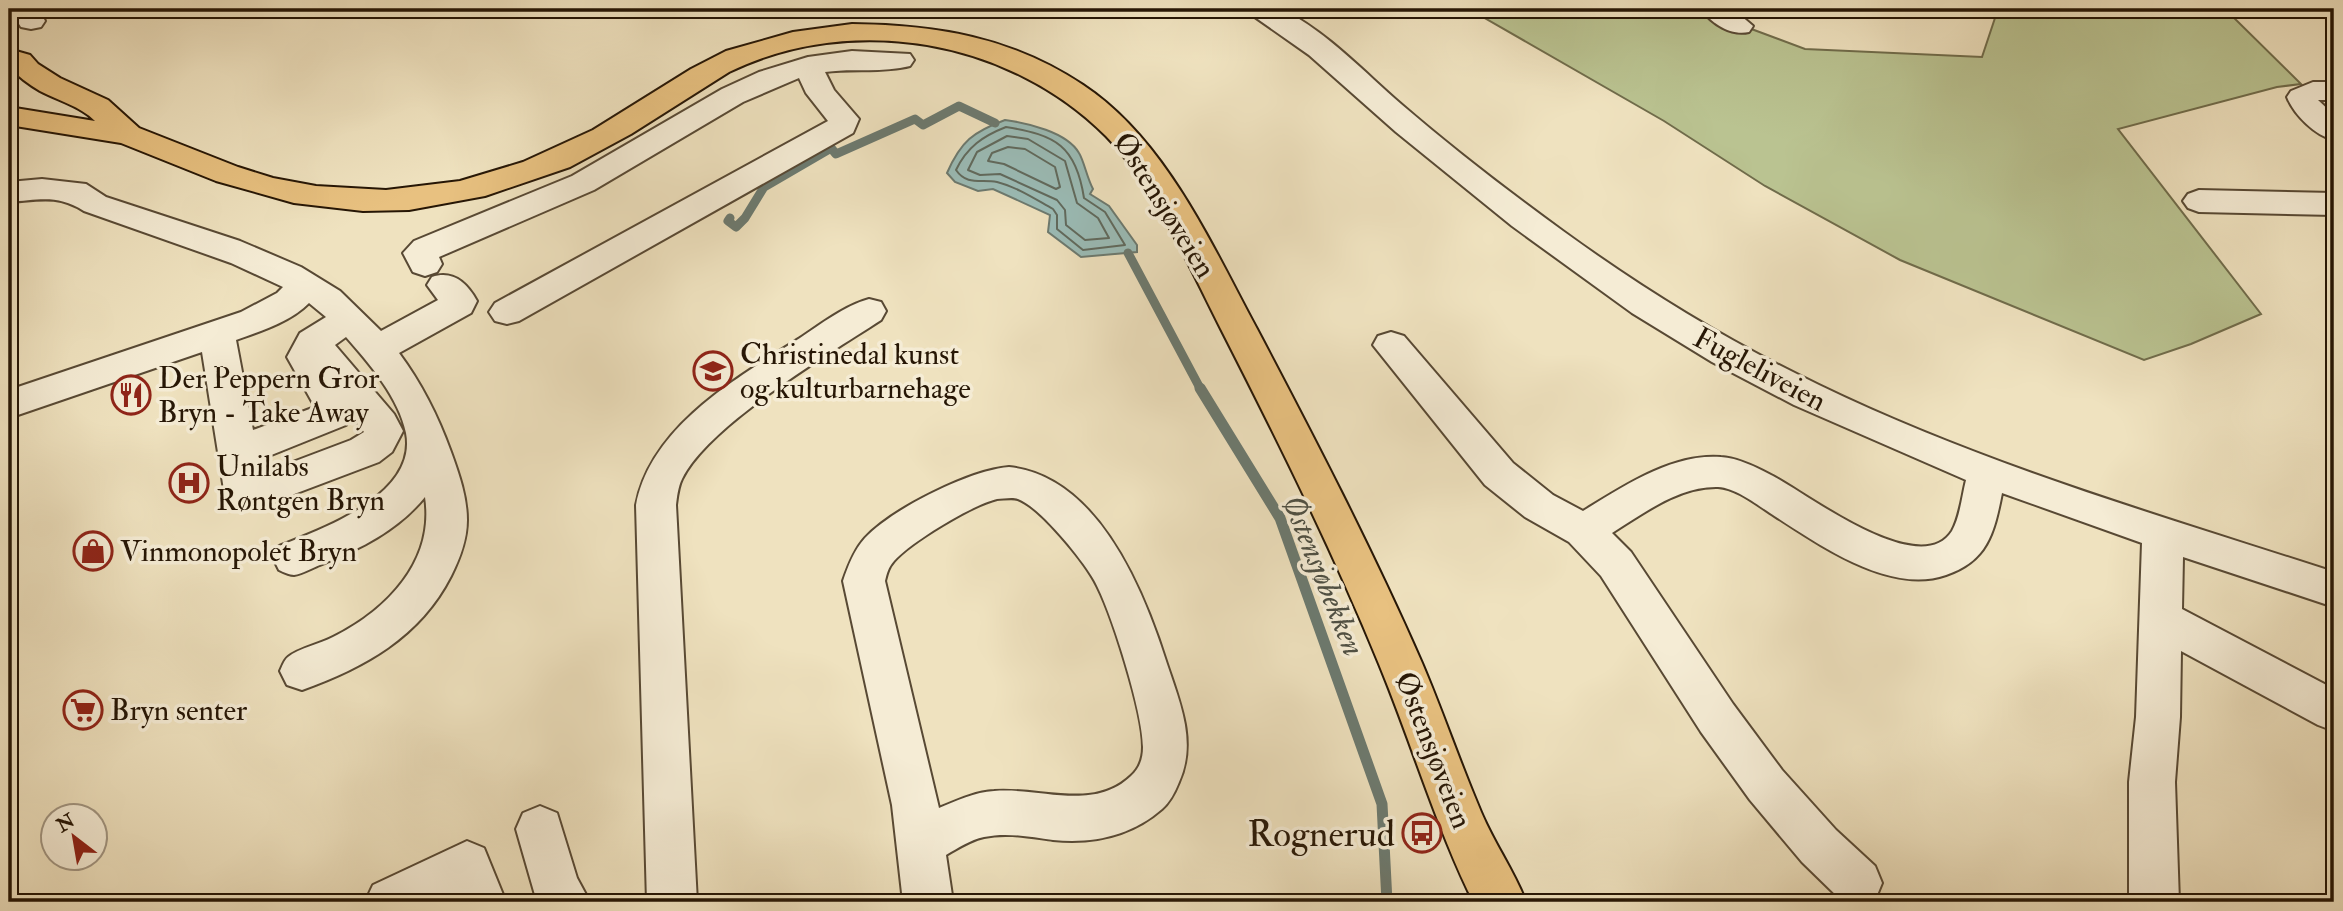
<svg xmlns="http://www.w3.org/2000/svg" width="2343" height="911" font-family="'IM FELL Double Pica',serif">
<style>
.green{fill:#bac391;stroke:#706c4b;stroke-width:2}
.water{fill:#9bbdb8;stroke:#6c7a70;stroke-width:2}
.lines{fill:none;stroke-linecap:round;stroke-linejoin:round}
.shore{stroke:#606a5e;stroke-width:2}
.stream-far1{stroke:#6c7a70;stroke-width:9}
.stream{stroke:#6c7a70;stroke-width:11}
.minor-casing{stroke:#584934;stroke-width:4}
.major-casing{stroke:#261605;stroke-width:4}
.minor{fill:#f5ecd5;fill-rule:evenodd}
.major{fill:#e8c180;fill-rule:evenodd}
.labels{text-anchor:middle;stroke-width:7;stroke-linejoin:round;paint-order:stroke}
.street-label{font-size:30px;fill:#261605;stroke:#f5ecd5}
.poi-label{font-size:30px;fill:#261605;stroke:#f5ecd5;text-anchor:start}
.water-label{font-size:32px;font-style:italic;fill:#4f5044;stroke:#f5ecd5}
.near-poi-label{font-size:37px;fill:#261605;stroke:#f5ecd5;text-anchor:end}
</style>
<rect width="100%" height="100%" fill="#efe2bf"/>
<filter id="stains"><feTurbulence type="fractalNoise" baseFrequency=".00286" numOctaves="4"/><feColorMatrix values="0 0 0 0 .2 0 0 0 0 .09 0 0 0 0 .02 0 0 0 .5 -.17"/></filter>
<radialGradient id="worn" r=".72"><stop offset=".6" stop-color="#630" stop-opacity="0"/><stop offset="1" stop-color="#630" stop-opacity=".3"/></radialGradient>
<polygon class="green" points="1469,9 1709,9 1738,24 1805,49 1982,57 1998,9 2225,9 2301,84 2277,87 2118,129 2261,314 2191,344 2144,360 1900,260 1765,186 1664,121"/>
<path class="water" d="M1005 120C1027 123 1067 132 1079 153 1084 161 1087 178 1093 189L1090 194 1109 206 1137 245V252L1081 257 1048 232 1050 215 993 189 978 191 955 182 947 173C961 141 973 132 1005 120Z"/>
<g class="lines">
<g class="shore">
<path d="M1006 127C1056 135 1076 146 1084 198L1105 212 1125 245 1083 250 1057 229V215L1053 209C1035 199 1017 187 997 182 981 179 967 186 956 170 967 147 983 136 1006 127Z"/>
<polygon points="1007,136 1028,139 1065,161 1077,203 1098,218 1109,238 1085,240 1066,225 1065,210 1057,200 1000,174 980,175 968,170 977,152"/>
<polygon points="1008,147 1025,149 1055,167 1060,187 1056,189 1004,164 988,161 992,153"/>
</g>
<g class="stream-far1">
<polyline points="730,218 728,221 736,227 745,218 764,187 831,148 836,154 915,119 923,125 959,106 995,123"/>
<polyline points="1128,253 1201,390"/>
</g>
<polyline class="stream" points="1200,388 1280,518 1382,804 1387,902"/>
<g class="minor-casing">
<g id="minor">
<polygon points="9,9 39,9 45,21 41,27 31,29 21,27"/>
<path d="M1248 9C1259 9 1275 6 1285 11 1328 33 1365 73 1401 104 1453 149 1508 191 1563 231 1644 290 1729 342 1819 385 1984 465 2161 516 2334 572V607L2183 557 2182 609 2334 689V731L2318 725 2181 651 2180 717 2175 782 2179 902H2129V782L2136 717 2142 543 2002 493C1994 534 1987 561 1946 575 1888 595 1817 543 1770 513 1756 504 1736 488 1718 487 1679 486 1644 513 1612 533L1631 552 1733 704 1782 770 1836 830 1875 866 1882 883 1875 900 1870 902 1841 900 1802 862 1750 800 1701 732 1601 576 1569 542 1525 517 1485 485 1373 345 1378 336 1391 332 1404 336 1513 463 1553 495 1583 511C1622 487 1672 453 1721 457 1738 458 1756 467 1771 475 1805 492 1920 582 1952 531 1960 517 1962 496 1966 480L1794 405 1712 362 1632 313 1512 226 1396 132 1309 55 1252 15Z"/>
<path d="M1701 9H1733L1753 26 1749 32C1731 36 1712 24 1701 9Z"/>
<path d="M852 51 910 54 914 60 910 66C884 73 853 68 825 72L834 90 859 119 853 133 519 321 507 324 495 321 489 312 495 303 828 121 806 93 799 78 743 102 594 190 439 257 442 264 437 272 425 276 413 272 403 253 414 241 572 176 722 89 759 72 808 57Z"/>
<path d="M2313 82H2334V100H2318L2334 115V140C2316 136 2294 115 2287 97L2291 91Z"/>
<path d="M42 179 86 184 106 197 240 241 301 267 340 291 381 331 438 300 427 285 432 277C453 270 467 283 477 301L471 313 399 353C422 384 438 416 451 452 459 474 467 497 467 520 467 540 460 558 451 576 420 637 364 668 302 690L287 685 280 671C282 667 284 660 288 657 299 648 320 644 333 637 387 610 435 561 425 497 397 531 360 549 320 565 312 568 302 574 294 575 290 575 283 572 279 570L273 558 279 546C322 529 418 495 406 433 399 398 369 363 346 337L335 345 394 414 403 431 392 452 379 462 252 510 230 501 224 490 202 352 9 418V390L241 312 277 293 283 287 231 263 84 211C57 194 39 200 9 202V182ZM309 303 326 317 300 333 287 357 315 407 253 430 236 340C261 331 290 322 309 303ZM352 415 364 432 351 440 261 474 259 460 346 425Z"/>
<polygon points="2199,190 2334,193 2334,215 2199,212 2188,208 2183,201 2188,194"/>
<path d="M869 299 881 302 886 311 881 320C829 354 708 425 682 479 678 487 677 497 676 505L697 902H647L636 505C651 426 737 378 800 338 821 324 844 306 869 299Z"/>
<path d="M1009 467C1098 476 1144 591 1167 664 1180 703 1197 742 1179 782 1175 792 1170 802 1162 809 1131 836 1093 844 1053 840 1030 837 1007 832 984 837 970 840 958 848 946 855L953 902H903L892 805 843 581C848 566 854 550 865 538 892 509 970 470 1009 467ZM997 499C1003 499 1012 497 1018 499 1040 507 1082 559 1094 580 1111 610 1143 712 1143 747 1143 758 1140 768 1131 776 1093 812 1041 787 994 791 975 792 956 801 939 808L885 581C887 573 888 568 894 561 911 542 972 505 997 499Z"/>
<polygon points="540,806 557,813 577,878 590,902 537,902 516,829 523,813"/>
<polygon points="467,841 484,848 506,902 456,902 454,896 442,902 365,902 373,885"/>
</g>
</g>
<g class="major-casing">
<path id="major" d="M852 24C937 25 1011 37 1083 85 1166 140 1211 244 1257 329 1315 439 1372 549 1422 663 1443 712 1460 763 1481 812 1494 843 1514 871 1526 902H1474L1468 891C1433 817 1410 739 1379 664 1332 549 1277 439 1221 329 1190 268 1153 184 1106 136 1009 39 852 12 729 72L631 134 570 167 485 196 409 210 363 211 294 203 216 181 121 143 9 125V107L95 121C80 106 59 101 40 91 28 84 18 76 9 67V49L30 55 38 64 60 78 108 100 139 128 238 167 273 178 316 186 386 190 460 181 523 162 593 130 691 69 726 51 793 32Z"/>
</g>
<use href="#minor" class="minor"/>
<use href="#major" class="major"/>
</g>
<defs>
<g id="school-ring" transform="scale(2.0125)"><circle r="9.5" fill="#f5ecd5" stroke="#8f2418" stroke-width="1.5"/><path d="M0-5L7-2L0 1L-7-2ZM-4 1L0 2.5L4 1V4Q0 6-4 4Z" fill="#8f2418"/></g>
<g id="restaurant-ring" transform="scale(2.0125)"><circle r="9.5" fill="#f5ecd5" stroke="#8f2418" stroke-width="1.5"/><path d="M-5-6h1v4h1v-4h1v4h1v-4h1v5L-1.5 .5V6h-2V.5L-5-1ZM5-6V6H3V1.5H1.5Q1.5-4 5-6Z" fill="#8f2418"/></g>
<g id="hospital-ring" transform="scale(2.0125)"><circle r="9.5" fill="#f5ecd5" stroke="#8f2418" stroke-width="1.5"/><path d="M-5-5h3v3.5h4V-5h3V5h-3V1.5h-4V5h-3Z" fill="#8f2418"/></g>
<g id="shop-ring" transform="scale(2.0125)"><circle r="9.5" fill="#f5ecd5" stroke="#8f2418" stroke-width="1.5"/><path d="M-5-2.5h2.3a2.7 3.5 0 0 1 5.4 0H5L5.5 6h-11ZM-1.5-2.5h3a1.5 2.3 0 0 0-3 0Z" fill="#8f2418"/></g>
<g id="supermarket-ring" transform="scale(2.0125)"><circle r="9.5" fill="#f5ecd5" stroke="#8f2418" stroke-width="1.5"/><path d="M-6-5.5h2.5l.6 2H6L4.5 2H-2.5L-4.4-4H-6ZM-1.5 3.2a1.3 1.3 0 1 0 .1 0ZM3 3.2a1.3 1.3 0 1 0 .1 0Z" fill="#8f2418"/></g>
<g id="bus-ring" transform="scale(2.0125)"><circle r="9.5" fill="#f5ecd5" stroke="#8f2418" stroke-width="1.5"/><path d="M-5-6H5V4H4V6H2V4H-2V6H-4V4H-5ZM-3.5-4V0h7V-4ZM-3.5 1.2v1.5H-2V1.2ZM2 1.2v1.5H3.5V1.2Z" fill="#8f2418"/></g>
</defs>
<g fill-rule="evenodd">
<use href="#school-ring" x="713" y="371"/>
<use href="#restaurant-ring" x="131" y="395"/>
<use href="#hospital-ring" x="189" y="483"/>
<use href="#shop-ring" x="93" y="551"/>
<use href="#supermarket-ring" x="83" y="710"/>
<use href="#bus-ring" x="1422" y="833"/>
</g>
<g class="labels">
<g class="street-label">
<text transform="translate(1165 205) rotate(58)" y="10">Østensjøveien</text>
<text transform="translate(1760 369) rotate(28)" y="10">Fugleliveien</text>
<text transform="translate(1434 750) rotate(69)" y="10">Østensjøveien</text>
</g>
<g class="poi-label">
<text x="740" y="364">Christinedal kunst<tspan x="740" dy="34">og kulturbarnehage</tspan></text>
<text x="158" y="388">Der Peppern Gror<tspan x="158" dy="34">Bryn - Take Away</tspan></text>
<text x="216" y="476">Unilabs<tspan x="216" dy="34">Røntgen Bryn</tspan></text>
<text x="120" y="561">Vinmonopolet Bryn</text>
<text x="110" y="720">Bryn senter</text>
</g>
<g class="water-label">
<text transform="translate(1324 575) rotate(68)" y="11">Østensjøbekken</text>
</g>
<g class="near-poi-label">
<text x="1395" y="846">Rognerud</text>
</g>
</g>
<rect width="2343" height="911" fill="none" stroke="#efe2bf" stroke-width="35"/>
<rect x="10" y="10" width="2322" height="890" fill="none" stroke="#261605" stroke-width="3.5"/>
<rect x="18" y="18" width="2308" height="876" fill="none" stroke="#261605" stroke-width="2"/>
<g transform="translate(74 837) rotate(329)"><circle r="33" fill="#f5ecd5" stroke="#a29682" stroke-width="2"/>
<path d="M0-5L12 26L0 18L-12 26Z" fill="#8f2418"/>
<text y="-10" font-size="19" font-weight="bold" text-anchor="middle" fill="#261605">N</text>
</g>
<rect width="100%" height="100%" filter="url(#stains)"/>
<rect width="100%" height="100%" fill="url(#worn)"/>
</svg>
